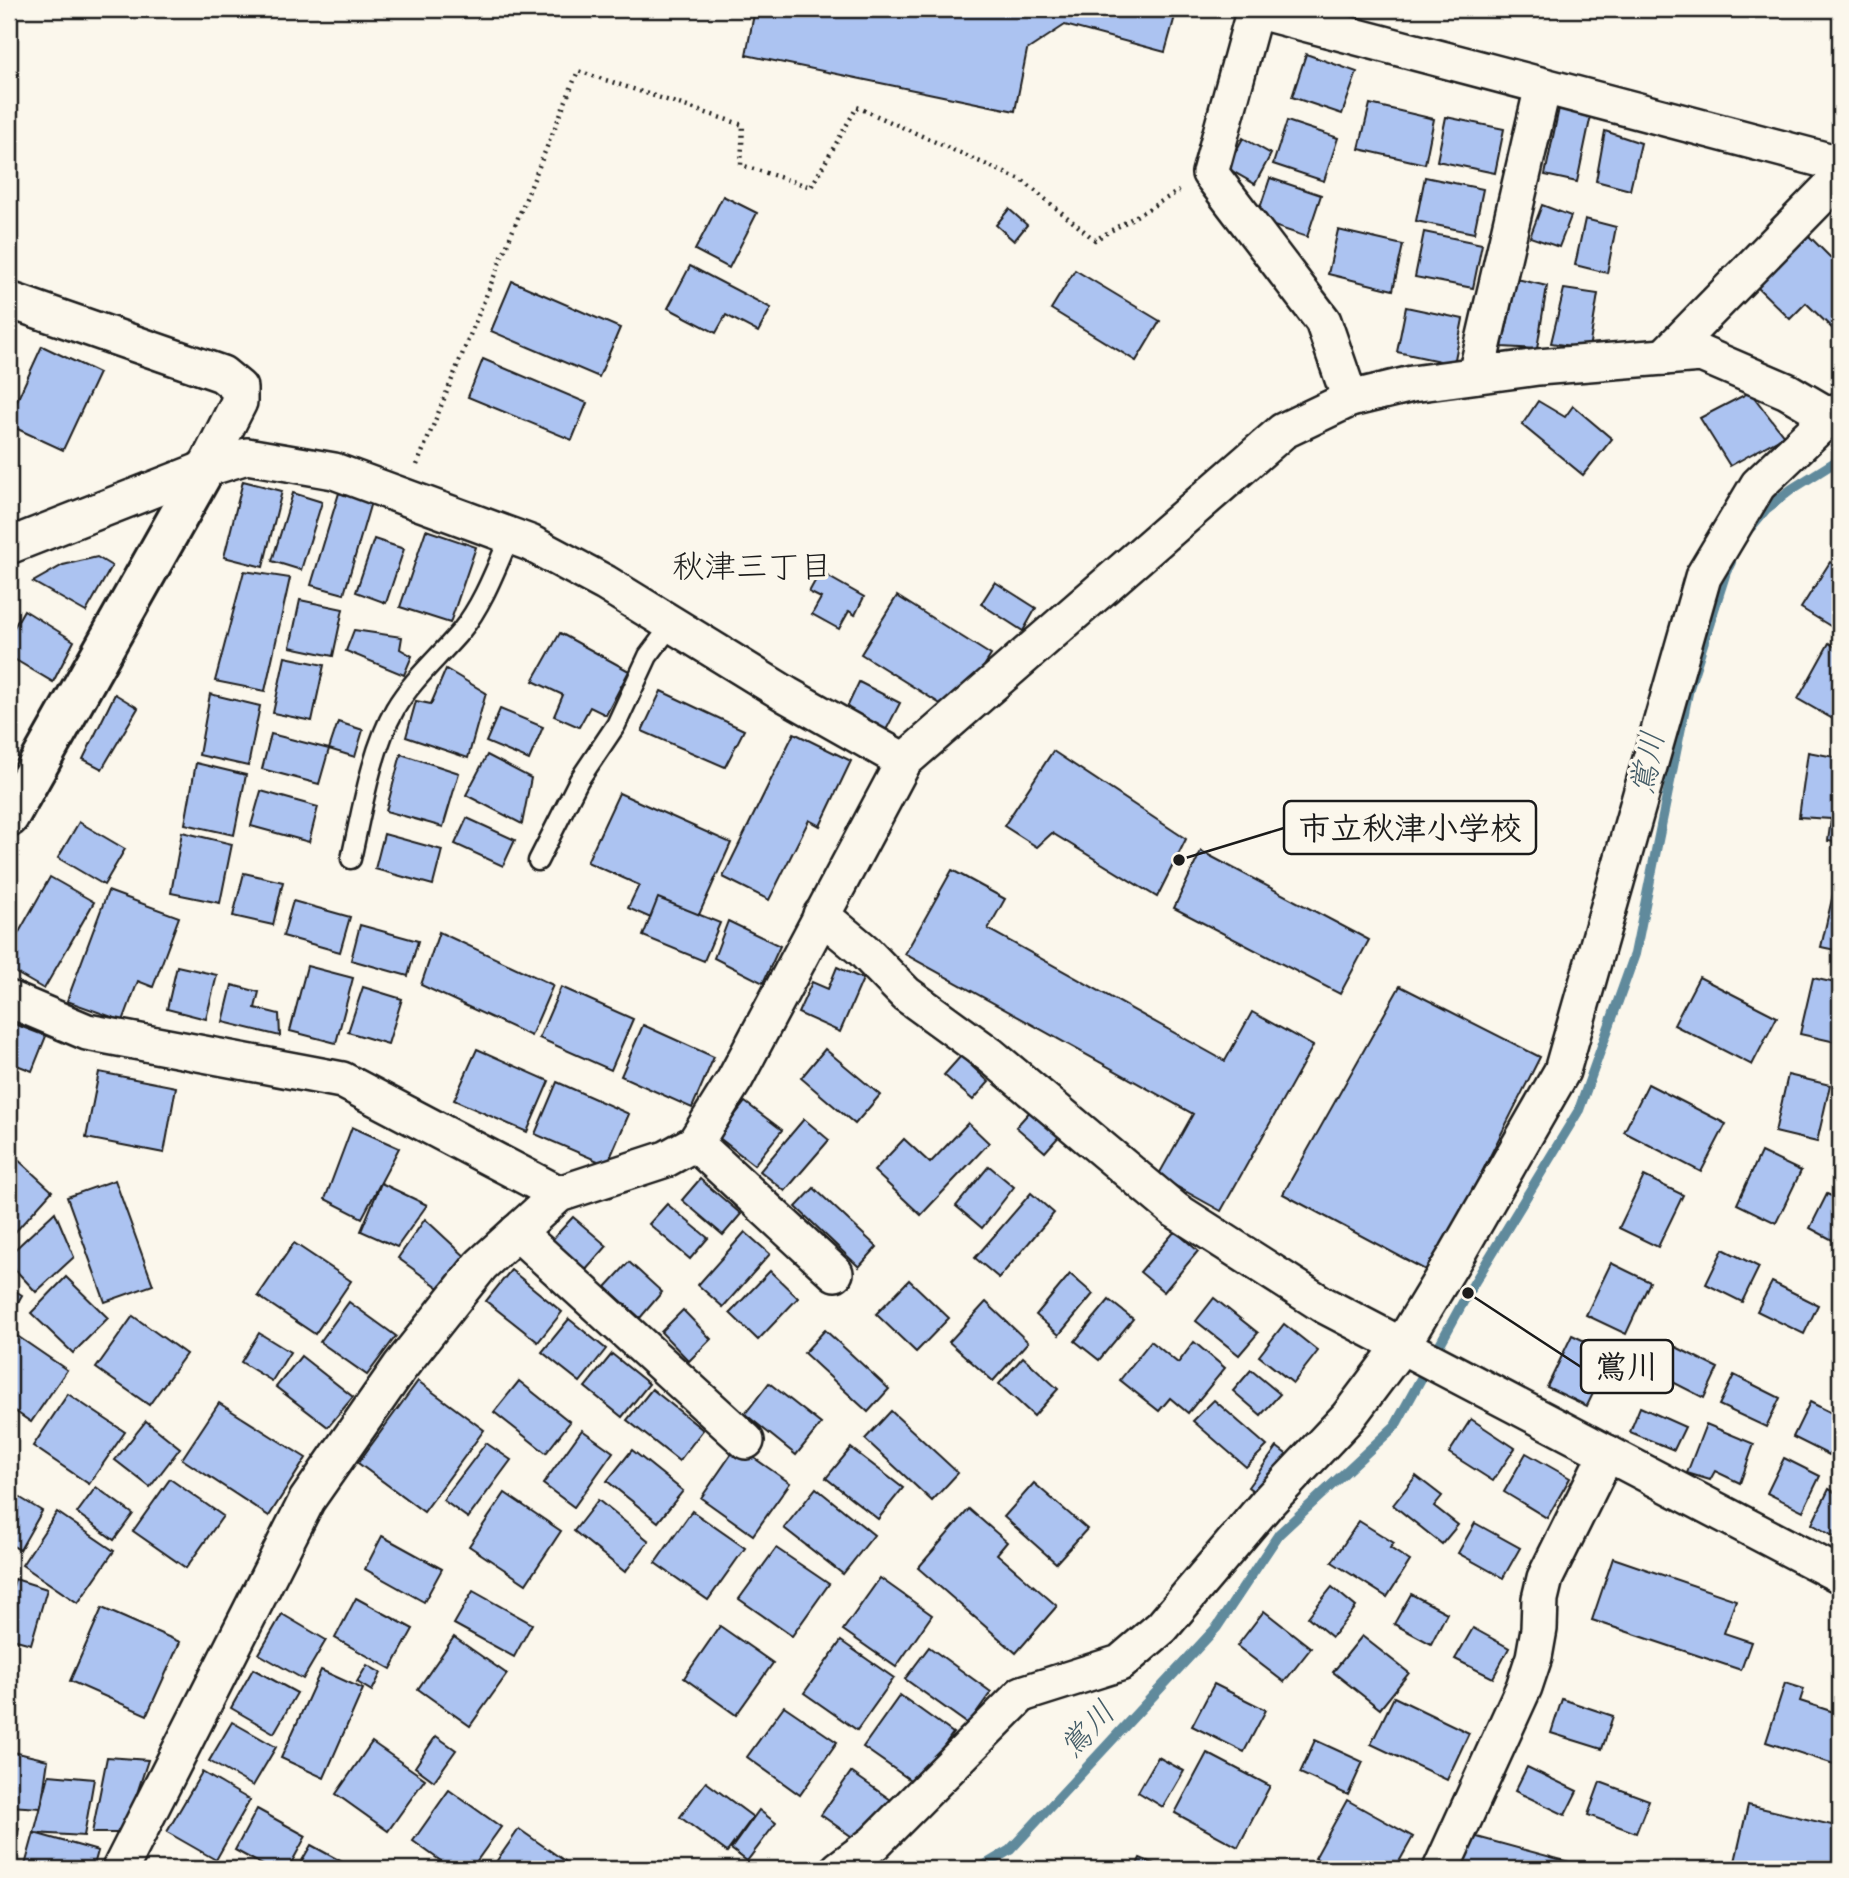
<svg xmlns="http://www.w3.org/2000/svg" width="1849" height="1878" font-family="'Indie Flower','Klee One',sans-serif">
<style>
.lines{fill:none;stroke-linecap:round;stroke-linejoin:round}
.stream{stroke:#618a9c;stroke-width:10}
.building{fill:#acc3f1;stroke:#1c1c1c;stroke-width:2}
.lane-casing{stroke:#1c1c1c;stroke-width:23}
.street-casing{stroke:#1c1c1c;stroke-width:40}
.secondary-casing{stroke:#1c1c1c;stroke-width:44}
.path{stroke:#1c1c1c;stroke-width:4.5;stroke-dasharray:2 5;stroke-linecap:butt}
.lane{stroke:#fbf7ec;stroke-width:18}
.street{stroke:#fbf7ec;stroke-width:35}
.secondary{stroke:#fbf7ec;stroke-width:38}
.labels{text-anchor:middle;stroke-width:7;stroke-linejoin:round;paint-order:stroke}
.neighbourhood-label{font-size:32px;fill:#1c1c1c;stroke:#fbf7ec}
.water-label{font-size:32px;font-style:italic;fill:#445c67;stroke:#fbf7ec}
.leader{fill:none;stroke:#1c1c1c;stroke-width:2.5}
.callout-dot{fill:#1c1c1c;stroke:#fbf7ec;stroke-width:2.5}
.callout{fill:#fbf7ec;stroke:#1c1c1c;stroke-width:2.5}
.callout-label{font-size:32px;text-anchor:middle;font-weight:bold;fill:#1c1c1c}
</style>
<rect width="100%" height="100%" fill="#fbf7ec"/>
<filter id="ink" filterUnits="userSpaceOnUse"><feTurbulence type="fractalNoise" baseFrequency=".0143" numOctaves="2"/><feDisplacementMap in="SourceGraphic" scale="14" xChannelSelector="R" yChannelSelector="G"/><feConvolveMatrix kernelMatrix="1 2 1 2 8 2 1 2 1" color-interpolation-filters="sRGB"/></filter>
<g filter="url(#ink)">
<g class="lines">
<g class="stream">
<polyline points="1751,527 1766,509 1792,489 1840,459"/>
<polyline points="978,1869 1010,1850 1217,1627 1279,1534 1395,1426 1468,1293 1579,1110 1635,954 1689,688 1726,572 1731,562"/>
</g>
</g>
<g class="building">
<polygon points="755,9 1177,9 1165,52 1065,25 1027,50 1015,111 746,55"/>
<polygon points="1306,54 1357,72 1342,114 1292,97"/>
<polygon points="1370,104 1434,119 1425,164 1359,149"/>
<polygon points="1559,108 1591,115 1577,182 1545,175"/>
<polygon points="1446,117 1504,129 1495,173 1437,161"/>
<polygon points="1287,121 1338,138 1324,181 1273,164"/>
<polygon points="1605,131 1641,143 1630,190 1596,181"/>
<polygon points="1243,138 1271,154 1255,184 1227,168"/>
<polygon points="1425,177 1483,189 1474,233 1416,221"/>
<polygon points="1270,178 1321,195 1307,237 1256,220"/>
<polygon points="723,196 757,213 729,268 695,250"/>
<polygon points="1542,205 1571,216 1559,247 1530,237"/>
<polygon points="1009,209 1027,225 1014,241 996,225"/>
<polygon points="1585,219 1616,227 1607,273 1575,265"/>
<polygon points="1338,230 1403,245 1393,290 1328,274"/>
<polygon points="1424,232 1482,244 1473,288 1415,277"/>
<polygon points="1807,234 1840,267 1840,334 1839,335 1806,303 1790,319 1756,286"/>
<polygon points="690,266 771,308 758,332 726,315 716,333 668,308"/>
<polygon points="1075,270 1160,321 1136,361 1051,309"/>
<polygon points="1517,279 1547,286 1537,349 1502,347"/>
<polygon points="512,281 620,328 599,377 491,331"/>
<polygon points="1564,289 1598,294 1589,349 1551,343"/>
<polygon points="1406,307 1463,319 1454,364 1397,352"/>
<polygon points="42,346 99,373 63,450 9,425 9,418"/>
<polygon points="483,359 587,403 572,440 468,397"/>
<polygon points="1750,392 1784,436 1730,466 1700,418"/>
<polygon points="1538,401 1565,417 1573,406 1612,439 1583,475 1522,425"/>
<polygon points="243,481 282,491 263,567 224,557"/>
<polygon points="293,493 322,502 301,570 272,561"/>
<polygon points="339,493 371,502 344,594 311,585"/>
<polygon points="426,530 476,547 450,623 400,607"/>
<polygon points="374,539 404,549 386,603 356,592"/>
<polygon points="97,557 112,566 86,612 33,582 63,565"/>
<polygon points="1830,562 1840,568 1840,632 1801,608"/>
<polygon points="244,571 290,578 265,691 215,681"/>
<polygon points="820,572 864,597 855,615 849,611 839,629 812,614 821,598 809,592"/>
<polygon points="995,582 1036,608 1023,631 981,604"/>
<polygon points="897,596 991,655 955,713 861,654"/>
<polygon points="300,600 343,609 333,656 290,647"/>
<polygon points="24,610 74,641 53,682 9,656 9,636"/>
<polygon points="354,630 402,637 400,649 412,656 404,675 346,651"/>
<polygon points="560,633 629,671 606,715 590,707 579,727 554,716 563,695 533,681"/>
<polygon points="1829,643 1840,650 1840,723 1798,699"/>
<polygon points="285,657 324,665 312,721 273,713"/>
<polygon points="446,669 486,693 468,758 406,737 416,701 431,704"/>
<polygon points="859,682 900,703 883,736 843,716"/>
<polygon points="661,691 744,730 725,767 642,731"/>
<polygon points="115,694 138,708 102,769 83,759"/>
<polygon points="210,694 260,706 248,766 199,755"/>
<polygon points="500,709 543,727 529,760 486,742"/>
<polygon points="338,722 363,730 355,757 329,749"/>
<polygon points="794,733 851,761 820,826 809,820 769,900 723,877"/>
<polygon points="271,734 329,749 319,784 262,769"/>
<polygon points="1053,751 1186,839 1157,897 1052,833 1037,847 1004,826"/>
<polygon points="1808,752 1840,758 1840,843 1828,841 1831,819 1799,817"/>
<polygon points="401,754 459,773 443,827 386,811"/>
<polygon points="487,755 531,778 522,824 466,795"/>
<polygon points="196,763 246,775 234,835 185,824"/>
<polygon points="261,791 318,807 309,842 251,826"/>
<polygon points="619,793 731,843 698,917 680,908 671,927 628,908 639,885 587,862"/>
<polygon points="467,818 515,840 503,866 455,844"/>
<polygon points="79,822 125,849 104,885 58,858"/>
<polygon points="182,832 232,844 220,903 171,893"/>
<polygon points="384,834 442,850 433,885 375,869"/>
<polygon points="1201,851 1369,940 1340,994 1174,908"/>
<polygon points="952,870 1005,899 988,929 1225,1061 1252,1012 1313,1046 1221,1211 1158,1176 1193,1114 905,954"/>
<polygon points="244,873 283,882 273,925 233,916"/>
<polygon points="50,877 94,902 44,989 9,969 9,950"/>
<polygon points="1834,890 1840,892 1840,951 1821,947"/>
<polygon points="108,891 179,917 153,987 138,981 123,1021 67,1001"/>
<polygon points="658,898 720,923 704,961 643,936"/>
<polygon points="293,901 350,917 340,952 283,936"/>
<polygon points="728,921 780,946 763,983 714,958"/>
<polygon points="360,925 418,941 408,976 351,960"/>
<polygon points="439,932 553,985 531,1036 421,985"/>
<polygon points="177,966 217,975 206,1019 167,1009"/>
<polygon points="307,966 353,978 336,1043 290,1031"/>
<polygon points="837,967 863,979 840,1032 798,1013 812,982 828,989"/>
<polygon points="1699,977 1777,1017 1752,1065 1674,1025"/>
<polygon points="1813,978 1840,984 1840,1043 1800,1034"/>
<polygon points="232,985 259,992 255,1008 279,1014 280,1036 223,1022"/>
<polygon points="1400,986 1540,1057 1431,1273 1283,1194"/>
<polygon points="363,987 402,999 388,1044 348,1032"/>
<polygon points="561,987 633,1019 611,1070 539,1038"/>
<polygon points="9,1022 46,1036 32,1071 9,1062"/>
<polygon points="643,1025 714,1057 692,1108 621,1076"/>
<polygon points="477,1049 549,1081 527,1132 454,1100"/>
<polygon points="825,1049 880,1095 855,1124 801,1078"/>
<polygon points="961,1056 989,1082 973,1100 944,1075"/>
<polygon points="99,1072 176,1087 164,1153 86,1138"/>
<polygon points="1788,1075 1830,1085 1817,1142 1775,1132"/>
<polygon points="557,1082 629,1114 607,1165 535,1134"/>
<polygon points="1648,1084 1726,1124 1701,1172 1624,1132"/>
<polygon points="745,1102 782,1130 754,1165 718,1137"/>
<polygon points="1033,1108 1062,1133 1045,1152 1016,1127"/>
<polygon points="804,1119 829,1140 785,1191 760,1171"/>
<polygon points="968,1123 989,1143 921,1215 874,1171 904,1139 930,1163"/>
<polygon points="352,1127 399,1148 362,1218 325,1199"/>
<polygon points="1761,1152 1801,1171 1776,1223 1737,1204"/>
<polygon points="15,1157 52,1191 9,1239 9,1165"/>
<polygon points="989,1166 1014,1187 982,1228 956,1206"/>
<polygon points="1644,1176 1683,1195 1658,1247 1619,1228"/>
<polygon points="700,1179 741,1214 723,1235 682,1200"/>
<polygon points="115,1180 153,1285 105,1302 67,1197"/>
<polygon points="381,1183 427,1205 397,1247 361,1231"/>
<polygon points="814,1188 877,1247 859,1267 796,1207"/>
<polygon points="1031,1193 1054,1213 999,1278 975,1258"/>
<polygon points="1827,1194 1840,1200 1840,1244 1810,1228"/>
<polygon points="667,1204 708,1238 690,1259 649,1224"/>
<polygon points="55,1212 74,1257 36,1292 9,1263 9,1255"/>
<polygon points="573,1217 607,1246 584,1272 550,1242"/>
<polygon points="425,1219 470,1261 449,1295 398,1258"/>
<polygon points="1175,1231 1198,1251 1164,1292 1140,1272"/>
<polygon points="745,1232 770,1254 723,1307 698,1285"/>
<polygon points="294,1243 351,1281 315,1334 258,1296"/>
<polygon points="1723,1249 1759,1267 1742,1302 1706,1284"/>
<polygon points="629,1262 662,1292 640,1318 606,1287"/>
<polygon points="1611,1263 1650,1282 1626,1334 1586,1315"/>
<polygon points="511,1270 562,1312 538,1342 486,1301"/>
<polygon points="770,1271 798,1298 758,1340 730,1313"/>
<polygon points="1070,1274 1093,1294 1059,1335 1036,1315"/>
<polygon points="66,1277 108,1318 73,1353 31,1313"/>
<polygon points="909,1280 949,1318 916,1352 876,1314"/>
<polygon points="1772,1282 1818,1305 1804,1334 1757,1311"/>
<polygon points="9,1287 22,1295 9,1318"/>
<polygon points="1214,1298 1258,1333 1239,1355 1196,1321"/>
<polygon points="1109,1300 1133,1319 1099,1360 1075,1341"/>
<polygon points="349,1302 396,1336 367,1375 320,1342"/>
<polygon points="986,1302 1028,1342 993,1381 949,1342"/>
<polygon points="683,1310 711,1339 689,1361 661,1332"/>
<polygon points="133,1316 186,1354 149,1405 96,1368"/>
<polygon points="569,1319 606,1349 580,1382 542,1352"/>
<polygon points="1284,1324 1318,1351 1293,1383 1259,1356"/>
<polygon points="825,1330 889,1389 868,1412 804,1353"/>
<polygon points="10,1331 67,1370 31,1422 9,1407 9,1333"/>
<polygon points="259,1333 290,1352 272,1381 241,1362"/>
<polygon points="1572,1335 1612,1354 1587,1406 1547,1387"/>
<polygon points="1151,1341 1178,1363 1194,1342 1225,1368 1188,1413 1170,1398 1159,1411 1120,1380"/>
<polygon points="1672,1345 1718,1368 1704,1398 1657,1374"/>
<polygon points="612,1354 649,1384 622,1417 585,1387"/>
<polygon points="301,1356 353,1397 328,1427 276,1387"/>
<polygon points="1023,1357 1058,1389 1034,1416 999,1384"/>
<polygon points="1251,1370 1280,1394 1261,1415 1233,1391"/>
<polygon points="1734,1375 1780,1398 1766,1427 1719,1405"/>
<polygon points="418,1381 484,1430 424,1512 358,1463"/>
<polygon points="519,1381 570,1422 546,1453 494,1412"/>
<polygon points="769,1383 821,1424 796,1455 745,1414"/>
<polygon points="652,1389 703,1430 679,1461 627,1420"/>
<polygon points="68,1394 125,1432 89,1484 33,1446"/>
<polygon points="1214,1400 1267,1446 1246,1467 1193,1421"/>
<polygon points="1810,1402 1840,1417 1840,1431 1829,1455 1793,1437"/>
<polygon points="219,1403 306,1458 269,1516 182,1459"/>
<polygon points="1640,1407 1685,1427 1674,1450 1630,1432"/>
<polygon points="891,1411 958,1473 932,1501 865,1439"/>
<polygon points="1471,1419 1515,1448 1493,1481 1449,1453"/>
<polygon points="146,1421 180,1448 150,1487 115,1460"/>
<polygon points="1706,1424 1754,1444 1740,1483 1715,1471 1710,1480 1687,1473"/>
<polygon points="582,1430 613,1452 574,1507 543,1484"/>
<polygon points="486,1443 511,1460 468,1518 443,1500"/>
<polygon points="737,1446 790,1483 753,1535 701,1498"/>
<polygon points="1277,1447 1298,1463 1268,1502 1248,1487"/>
<polygon points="851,1448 903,1488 878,1519 826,1478"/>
<polygon points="632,1450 683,1491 658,1522 607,1481"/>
<polygon points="1526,1453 1570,1478 1547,1518 1504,1492"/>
<polygon points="1784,1458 1820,1476 1803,1511 1767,1493"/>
<polygon points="1416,1476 1442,1496 1434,1506 1458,1525 1442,1544 1393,1505"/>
<polygon points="170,1479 223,1516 186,1568 133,1531"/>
<polygon points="1034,1483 1087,1529 1056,1563 1004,1517"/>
<polygon points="96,1487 133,1514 114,1540 77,1513"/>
<polygon points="816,1488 874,1535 843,1574 784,1528"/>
<polygon points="1829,1489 1840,1495 1840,1540 1812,1524"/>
<polygon points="9,1491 42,1511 20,1550 9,1544"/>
<polygon points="505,1493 561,1531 526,1584 469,1546"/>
<polygon points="598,1500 649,1541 625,1572 574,1531"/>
<polygon points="969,1509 1007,1542 997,1554 1057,1606 1016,1653 918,1568"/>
<polygon points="692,1511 745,1548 708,1600 655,1563"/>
<polygon points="57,1512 114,1551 78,1603 22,1565"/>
<polygon points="1359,1521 1394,1543 1390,1548 1410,1561 1387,1597 1332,1562"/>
<polygon points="1475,1523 1520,1548 1503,1578 1458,1553"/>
<polygon points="382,1536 442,1569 424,1602 365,1569"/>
<polygon points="776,1548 829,1584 792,1636 739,1599"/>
<polygon points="1613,1558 1736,1600 1724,1633 1751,1642 1741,1670 1592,1620"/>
<polygon points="880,1578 932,1615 896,1667 843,1630"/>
<polygon points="15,1579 47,1589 31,1644 9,1638 9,1601"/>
<polygon points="1332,1587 1356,1607 1332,1637 1308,1617"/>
<polygon points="473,1591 532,1624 514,1657 454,1624"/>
<polygon points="1411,1594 1447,1613 1431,1644 1394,1624"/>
<polygon points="356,1598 413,1629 391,1669 335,1638"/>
<polygon points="102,1608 180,1642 147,1715 70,1681"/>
<polygon points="1264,1611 1311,1648 1284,1682 1237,1646"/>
<polygon points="282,1614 326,1640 303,1679 259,1654"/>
<polygon points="720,1626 773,1663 736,1715 684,1678"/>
<polygon points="1473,1628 1509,1648 1493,1678 1455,1659"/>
<polygon points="1362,1636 1409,1673 1380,1709 1333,1672"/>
<polygon points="454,1637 507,1674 470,1726 418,1689"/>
<polygon points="841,1641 894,1678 857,1730 804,1693"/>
<polygon points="929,1647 991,1692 968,1724 905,1679"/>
<polygon points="367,1665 381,1673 372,1691 357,1682"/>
<polygon points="253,1669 297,1693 274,1733 231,1708"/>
<polygon points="321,1670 363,1689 324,1778 281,1758"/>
<polygon points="1785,1683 1804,1689 1800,1701 1840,1714 1840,1766 1766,1742"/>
<polygon points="1214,1684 1266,1710 1244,1752 1192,1726"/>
<polygon points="900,1695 953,1733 916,1784 863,1747"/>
<polygon points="1394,1697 1469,1733 1447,1780 1371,1744"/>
<polygon points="1562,1699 1613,1716 1602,1749 1551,1733"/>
<polygon points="784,1706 837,1742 800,1795 747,1757"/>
<polygon points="232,1722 276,1747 253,1786 209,1761"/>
<polygon points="436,1736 456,1750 434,1781 415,1767"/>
<polygon points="1315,1740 1363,1762 1348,1795 1300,1773"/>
<polygon points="372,1742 425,1779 388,1831 336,1794"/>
<polygon points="9,1751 48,1760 41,1808 9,1806"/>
<polygon points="1207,1753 1270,1786 1238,1847 1175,1813"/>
<polygon points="107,1757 148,1760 124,1833 92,1833"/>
<polygon points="1158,1757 1184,1771 1163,1807 1138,1792"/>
<polygon points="1527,1767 1577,1791 1565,1815 1515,1791"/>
<polygon points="202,1772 250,1800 216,1860 167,1832"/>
<polygon points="851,1772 891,1800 861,1843 821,1815"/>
<polygon points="49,1775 94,1779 84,1836 34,1833"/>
<polygon points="706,1782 753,1817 727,1852 680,1817"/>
<polygon points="1600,1782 1649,1800 1636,1833 1588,1815"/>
<polygon points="449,1790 501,1827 471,1869 452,1869 413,1841"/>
<polygon points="1347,1800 1413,1837 1395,1869 1335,1869 1315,1858"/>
<polygon points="1748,1805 1840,1827 1840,1869 1749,1869 1734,1866"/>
<polygon points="257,1809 306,1836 288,1869 270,1869 235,1850"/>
<polygon points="759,1810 776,1823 747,1861 731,1849"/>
<polygon points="9,1826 19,1828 9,1865"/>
<polygon points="519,1829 572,1866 570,1869 491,1869"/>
<polygon points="34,1833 98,1851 93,1869 24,1869"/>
<polygon points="1466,1834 1595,1869 1457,1869"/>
<polygon points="311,1845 355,1869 297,1869"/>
<polygon points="1140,1858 1166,1869 1135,1869"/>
</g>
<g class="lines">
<g class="lane-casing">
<g id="lane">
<path d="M351 859C362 811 371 751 395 709 412 680 439 657 461 631 483 604 496 568 510 536"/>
<polyline points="538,861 579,780 616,725 648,656 672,624"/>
</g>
</g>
<g class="street-casing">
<g id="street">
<polyline points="1255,9 1210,173 1323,321 1350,399"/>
<polyline points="1255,10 1840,164"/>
<polyline points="9,300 222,374 239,388 239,402 205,469"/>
<polyline points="1664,357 1840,177"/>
<polyline points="1476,375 1543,86"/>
<polyline points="9,546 205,469 247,456 334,471 530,543 605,583 787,695 904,761"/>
<polyline points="821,915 863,950 906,994 990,1055 1175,1210 1322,1304 1840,1575"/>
<polyline points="9,999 87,1032 342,1080 559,1194"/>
<polyline points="695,1143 835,1273"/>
<polyline points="517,1232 746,1441"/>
<polyline points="120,1869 307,1500 400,1367 481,1265 559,1194 666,1159 695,1143 735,1079 904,761 1283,431 1350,399 1412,384 1538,367 1701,354 1787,391 1840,422"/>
<polyline points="839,1869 874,1843 1022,1694 1120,1663 1162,1627 1268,1502 1348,1417 1402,1345 1457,1254 1562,1071 1703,577 1758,485 1830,416 1840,410"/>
<polyline points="1441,1869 1524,1687 1534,1657 1539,1629 1540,1599 1545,1578 1607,1453"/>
</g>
</g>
<g class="secondary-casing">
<polyline id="secondary" points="9,817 205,469"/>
</g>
<polyline class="path" points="417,465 578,71 743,125 741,165 811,187 857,107 1023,181 1095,240 1179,191"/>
<use href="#lane" class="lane"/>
<use href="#street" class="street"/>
<use href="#secondary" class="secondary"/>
</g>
</g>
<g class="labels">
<g class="neighbourhood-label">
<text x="752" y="577">秋津三丁目</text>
</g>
<g class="water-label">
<text transform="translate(1647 763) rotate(-79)" y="11">鴬川</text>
<text transform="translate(1087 1729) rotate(-47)" y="11">鴬川</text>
</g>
</g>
<path class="leader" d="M1179 860L1284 828M1468 1293L1581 1367"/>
<g class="callout-dot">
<circle cx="1179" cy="860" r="7"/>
<circle cx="1468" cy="1293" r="7"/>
</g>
<g class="callout">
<rect x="1284" y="801" width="252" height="53" rx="7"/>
<rect x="1581" y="1340" width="92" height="53" rx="7"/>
</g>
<g class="callout-label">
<text x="1410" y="839">市立秋津小学校</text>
<text x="1627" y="1378">鴬川</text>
</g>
<rect width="1849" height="1878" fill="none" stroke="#fbf7ec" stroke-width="35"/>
<rect x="18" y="18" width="1814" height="1843" fill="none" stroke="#1c1c1c" stroke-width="2.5" filter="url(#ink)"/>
</svg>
